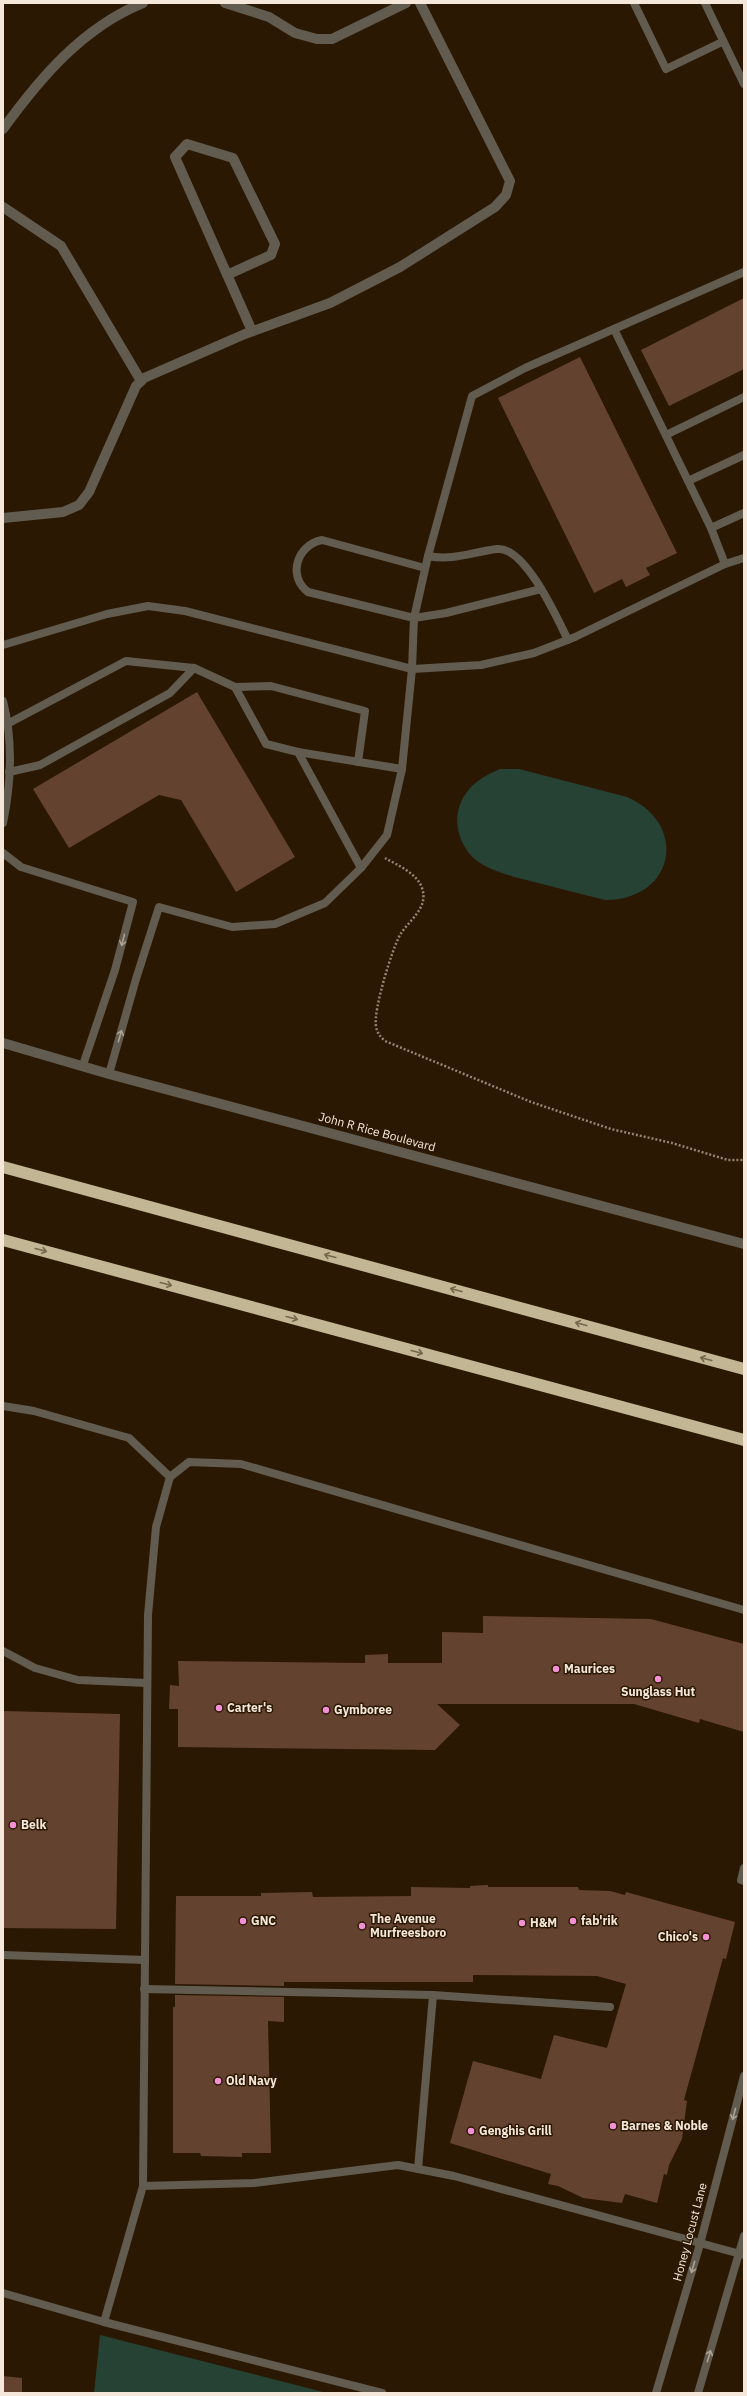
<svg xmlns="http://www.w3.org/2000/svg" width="747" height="2396" font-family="'IBM Plex Sans',sans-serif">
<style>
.green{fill:#264234}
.building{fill:#644230}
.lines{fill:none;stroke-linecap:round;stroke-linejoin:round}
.path{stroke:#958573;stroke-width:2.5;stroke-dasharray:2 2;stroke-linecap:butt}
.service{stroke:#615c4f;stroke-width:8}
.minor{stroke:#615c4f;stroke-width:10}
.tertiary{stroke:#615c4f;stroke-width:10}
.motorway{stroke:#c2b695;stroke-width:12}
.oneway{stroke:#aba294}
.oneway2{stroke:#76674c}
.poi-dot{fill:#f391d6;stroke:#2b1802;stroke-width:1.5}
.labels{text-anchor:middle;stroke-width:3;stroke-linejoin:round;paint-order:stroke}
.street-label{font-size:12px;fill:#f5e8da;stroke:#2b1802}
.poi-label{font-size:12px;font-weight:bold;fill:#f5e8da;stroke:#2b1802;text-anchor:start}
</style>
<rect width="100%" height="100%" fill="#2b1802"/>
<g class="green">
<path d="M500 769H519L627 797C689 824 675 900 605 900 581 894 558 888 534 882 516 877 496 873 480 863 464 853 454 830 458 812 463 789 479 778 500 769Z"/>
<polygon points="100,2335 327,2393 94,2393"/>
</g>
<g class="building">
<polygon points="744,298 744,369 669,406 641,350"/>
<polygon points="580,357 677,553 646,568 650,575 626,587 622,579 594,593 498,398"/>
<polygon points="197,692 295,857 236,892 181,800 159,795 69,848 33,789"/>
<polygon points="483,1616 651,1619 744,1644 744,1732 700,1719 699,1723 634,1704 437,1704 460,1725 435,1750 178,1747 178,1709 169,1709 170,1685 179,1686 178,1661 365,1663 365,1655 388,1654 388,1663 442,1663 442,1632 483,1633"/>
<polygon points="3,1711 120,1714 116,1929 3,1928"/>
<polygon points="488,1885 488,1887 578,1887 579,1890 610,1891 625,1895 626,1892 735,1922 726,1959 723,1958 684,2100 687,2101 682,2139 669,2165 667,2175 664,2174 657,2203 625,2194 622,2203 583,2198 558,2186 548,2184 551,2174 450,2143 473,2061 541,2079 554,2035 607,2048 626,1984 597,1976 473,1975 473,1982 284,1982 284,1986 175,1984 176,1896 261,1896 261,1893 312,1892 313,1897 411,1896 411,1887 470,1888 470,1886"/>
<polygon points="175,1995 284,1997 284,2022 268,2021 271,2153 242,2153 242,2157 201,2156 200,2153 173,2153 173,2007 175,2007"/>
<polygon points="3,2376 22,2378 22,2393 3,2393"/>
</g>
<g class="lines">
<path class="path" d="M385 858C397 865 417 873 422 888 429 908 409 920 400 935 392 949 373 1011 376 1026 377 1033 380 1036 385 1041L531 1102 611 1129 672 1143 728 1160H744"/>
<g class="service">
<polyline points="634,3 666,69 722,42"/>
<polyline points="705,3 744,84"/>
<polyline points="614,329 711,528"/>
<polyline points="666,435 744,397"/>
<polyline points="688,481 744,455"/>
<polyline points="428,556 472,396 525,368 744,272"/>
<polyline points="725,564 711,528 744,513"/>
<path d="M425 568 322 540C297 545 287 576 308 592L414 618 446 613 541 589"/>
<polyline points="3,645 107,614 148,606 185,611 412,669 481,665 534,653 575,637 725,564 744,558"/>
<polyline points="235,687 271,686 365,711 358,762"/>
<path d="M3 701C13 740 11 784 3 823"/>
<polyline points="9,723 126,661 194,668 235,687 266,744 298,752 361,868"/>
<polyline points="298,752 402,769"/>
<polyline points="9,772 40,765 170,693 194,668"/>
<polyline points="3,853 21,867 133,902 115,970 83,1065"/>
<path d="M109 1074 136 979 159 907 232 927 275 924 325 903 361 868 387 835 402 769 412 669 414 618 428 556C453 561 472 552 497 549 525 546 557 618 568 640"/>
<polyline points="3,1406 34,1411 129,1438 170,1477"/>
<polyline points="3,1651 35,1668 78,1680 147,1683"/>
<polyline points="744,1868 741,1880 744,1881"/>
<polyline points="3,1955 145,1960"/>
<polyline points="144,1989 433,1995"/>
<polyline points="418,2169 433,1995 610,2007"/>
<polyline points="143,2186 254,2183 398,2165 454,2176 744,2255"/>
<polyline points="3,2293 104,2322 382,2393"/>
<polyline points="104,2322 143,2186 148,1615 156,1527 170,1477 189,1462 241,1464 744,1610"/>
<polyline points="656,2393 700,2244 744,2076"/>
<polyline points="698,2393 744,2236"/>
</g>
<g class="minor">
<polyline points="225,3 269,17 295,33 317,39 332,39 406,3"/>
<path d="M3 129C40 78 83 27 143 3"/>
<polyline points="3,207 61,246 141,381"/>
<polyline points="227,275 271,255 275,244 233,158 187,144 175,157 252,331"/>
<polyline points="3,518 63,512 79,505 89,492 136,386 144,378 245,334 330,303 400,267 495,207 506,195 510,181 420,3"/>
</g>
<polyline class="tertiary" points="3,1043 109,1074 744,1244"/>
<g class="motorway">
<polyline points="3,1167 744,1369"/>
<polyline points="3,1240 744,1440"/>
</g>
</g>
<defs><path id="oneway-shaft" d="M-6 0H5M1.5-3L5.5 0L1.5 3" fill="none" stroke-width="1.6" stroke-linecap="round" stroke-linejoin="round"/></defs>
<g class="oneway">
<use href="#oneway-shaft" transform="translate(123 940) rotate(104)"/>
<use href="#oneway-shaft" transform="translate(120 1036) rotate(-74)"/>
<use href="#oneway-shaft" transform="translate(734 2114) rotate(105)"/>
<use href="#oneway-shaft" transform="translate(693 2267) rotate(106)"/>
<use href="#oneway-shaft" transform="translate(709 2356) rotate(-74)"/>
</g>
<g class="oneway2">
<use href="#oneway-shaft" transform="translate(41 1250) rotate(15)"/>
<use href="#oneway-shaft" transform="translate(330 1256) rotate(-165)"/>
<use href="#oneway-shaft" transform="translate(166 1284) rotate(15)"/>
<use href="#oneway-shaft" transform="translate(456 1290) rotate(-165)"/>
<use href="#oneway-shaft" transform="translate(292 1318) rotate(15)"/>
<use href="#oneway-shaft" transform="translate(581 1324) rotate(-165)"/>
<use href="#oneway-shaft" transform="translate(417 1352) rotate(15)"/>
<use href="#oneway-shaft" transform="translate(706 1359) rotate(-165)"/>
</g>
<g class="poi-dot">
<circle cx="556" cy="1669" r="4"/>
<circle cx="658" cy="1679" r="4"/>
<circle cx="219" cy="1708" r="4"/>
<circle cx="326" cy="1710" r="4"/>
<circle cx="13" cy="1825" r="4"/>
<circle cx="243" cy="1921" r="4"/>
<circle cx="573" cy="1921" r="4"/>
<circle cx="522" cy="1923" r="4"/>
<circle cx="362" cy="1926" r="4"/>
<circle cx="706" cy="1937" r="4"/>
<circle cx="218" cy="2081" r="4"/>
<circle cx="613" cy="2126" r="4"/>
<circle cx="471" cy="2131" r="4"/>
</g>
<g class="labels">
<g class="street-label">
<text transform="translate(377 1132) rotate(15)" y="4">John R Rice Boulevard</text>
<text transform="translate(690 2232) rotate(-75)" y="4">Honey Locust Lane</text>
</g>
<g class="poi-label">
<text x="564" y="1673">Maurices</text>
<text x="658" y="1696" text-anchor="middle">Sunglass Hut</text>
<text x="227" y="1712">Carter's</text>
<text x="334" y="1714">Gymboree</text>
<text x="21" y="1829">Belk</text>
<text x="370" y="1923">The Avenue<tspan x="370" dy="14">Murfreesboro</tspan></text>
<text x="251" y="1925">GNC</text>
<text x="581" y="1925">fab'rik</text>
<text x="530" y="1927">H&amp;M</text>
<text x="698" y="1941" text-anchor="end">Chico's</text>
<text x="226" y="2085">Old Navy</text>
<text x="621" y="2130">Barnes &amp; Noble</text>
<text x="479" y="2135">Genghis Grill</text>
</g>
</g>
<rect width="747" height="2396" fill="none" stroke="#f5e8da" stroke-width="8"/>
</svg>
